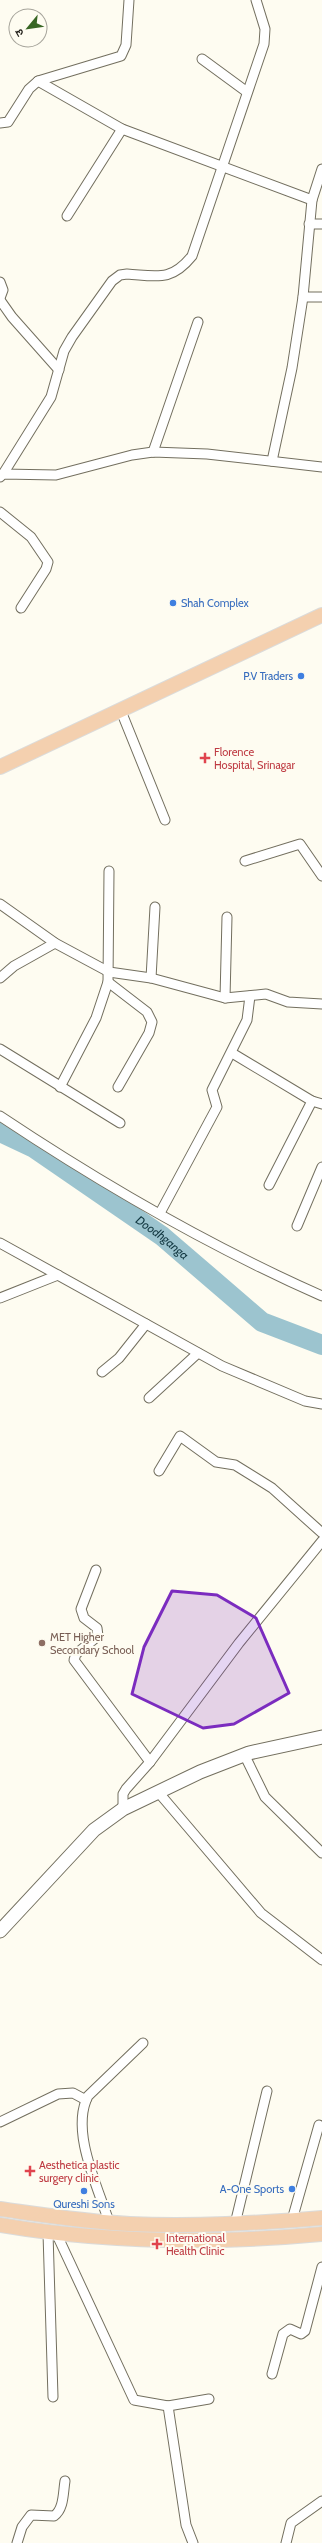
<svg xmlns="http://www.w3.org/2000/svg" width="322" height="2543" font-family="Cabin,'Noto Sans Devanagari',sans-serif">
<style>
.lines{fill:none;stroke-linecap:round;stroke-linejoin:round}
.river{stroke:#9cc4cf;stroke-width:20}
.minor-casing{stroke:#736f5f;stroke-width:11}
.secondary-casing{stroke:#736f5f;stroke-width:15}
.primary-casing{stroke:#dbdbda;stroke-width:16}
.minor{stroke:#fff;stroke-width:9}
.secondary{stroke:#fff;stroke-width:13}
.primary{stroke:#f4d0af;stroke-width:14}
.marked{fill:#7b2cbf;fill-opacity:0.2;stroke:#7b2cbf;stroke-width:3;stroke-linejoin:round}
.shop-dot{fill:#3f7fe0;stroke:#fefcf1;stroke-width:1.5}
.health-dot{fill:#e0444e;stroke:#fefcf1;stroke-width:1.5}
.education-dot{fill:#8d6e63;stroke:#fefcf1;stroke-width:1.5}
.labels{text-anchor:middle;stroke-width:4;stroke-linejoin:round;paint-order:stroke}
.shop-label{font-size:11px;fill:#366cbe;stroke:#fefcf1;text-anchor:end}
.health-label{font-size:11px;fill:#be3a42;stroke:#fefcf1;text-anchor:start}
.education-label{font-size:11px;fill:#785e54;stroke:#fefcf1;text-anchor:start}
.water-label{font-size:12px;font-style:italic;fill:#113740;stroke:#fefcf1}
</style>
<rect width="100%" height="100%" fill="#fefcf1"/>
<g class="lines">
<path class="river" id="s1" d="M0 1132 34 1148 162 1236 262 1322 322 1345"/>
<g class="minor-casing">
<g id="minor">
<polyline points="202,59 247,92"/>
<polyline points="38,81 122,129 312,200"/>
<polyline points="0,123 8,122 29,89 38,81 121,56 126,45 129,0"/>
<polyline points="67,216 122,129"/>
<polyline points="309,224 322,224"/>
<polyline points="0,282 3,290 0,298"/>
<polyline points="303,297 322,297"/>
<polyline points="0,300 12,317 59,370"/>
<polyline points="153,452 198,322"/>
<polyline points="272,461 292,368 303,297 312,200 322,169"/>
<path d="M3 474 51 397 64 351 72 337 112 281 120 275 127 274C157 276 171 282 192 256L264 44 265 29 256 0"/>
<polyline points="0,477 3,474 56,475 132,455 153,452 207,454 322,467"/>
<polyline points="0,512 31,537 48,562 46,569 21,608"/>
<polyline points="121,711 165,820"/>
<polyline points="245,861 300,844 322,876"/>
<polyline points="0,904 55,943 109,972 151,978 225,998 266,994 288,1002 322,1004"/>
<polyline points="0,978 14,966 55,943"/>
<polyline points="151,978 155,907"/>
<polyline points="108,982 147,1012 152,1022 149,1033 118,1087"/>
<polyline points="225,998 227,917"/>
<polyline points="0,1049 120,1123"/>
<polyline points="232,1053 312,1101 322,1104"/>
<polyline points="60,1087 96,1018 108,982 109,871"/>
<path d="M0 1116C102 1184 209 1246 322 1296"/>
<polyline points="269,1185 312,1101"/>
<polyline points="160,1213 217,1107 212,1090 247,1020 250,996"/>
<polyline points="297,1226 322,1167"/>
<polyline points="0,1243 222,1366 305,1401 322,1404"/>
<polyline points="0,1298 58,1275"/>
<polyline points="102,1372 119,1358 146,1324"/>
<polyline points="149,1398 198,1353"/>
<polyline points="159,1471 180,1436 216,1462 235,1465 272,1488 322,1533"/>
<polyline points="96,1570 81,1609 84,1618 97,1628 98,1636 76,1654 74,1660 150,1762"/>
<polyline points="245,1756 265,1797 322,1853"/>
<polyline points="159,1793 261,1913 322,1960"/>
<polyline points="123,1809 123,1794 126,1789 150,1762 239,1643 322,1541"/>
<polyline points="0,2122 58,2094 73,2093 86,2100"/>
<polyline points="292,2220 319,2125"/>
<path d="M109 2222C98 2187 70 2131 88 2096L143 2043"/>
<polyline points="235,2224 267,2091"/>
<polyline points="48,2233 53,2397"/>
<polyline points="57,2235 134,2400 168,2406 209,2399"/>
<polyline points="272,2374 283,2334 290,2329 301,2334 305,2331 322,2267"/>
<polyline points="168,2406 186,2525 193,2543"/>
<path d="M17 2543 22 2527 31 2515 54 2516C64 2509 63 2493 65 2481"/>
<polyline points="286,2543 291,2523 322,2501"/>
</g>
</g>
<g class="secondary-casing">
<polyline id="secondary" points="0,1931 94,1830 123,1809 200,1772 249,1753 322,1737"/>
</g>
<g class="primary-casing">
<g id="primary">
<polyline points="0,767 322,615"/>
<path d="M0 2209C43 2215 87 2222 130 2224 194 2227 258 2223 322 2218"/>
<path d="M0 2225C106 2243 215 2244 322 2234"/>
</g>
</g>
<use href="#minor" class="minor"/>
<use href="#secondary" class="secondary"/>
<use href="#primary" class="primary"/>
</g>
<path class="marked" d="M172 1591 217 1595 256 1618 289 1693 234 1724 203 1728 132 1694 144 1647Z"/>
<g class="shop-dot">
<circle cx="173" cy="603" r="4"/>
<circle cx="301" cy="676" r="4"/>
<circle cx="292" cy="2189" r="4"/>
<circle cx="84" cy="2191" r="4"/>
</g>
<g class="health-dot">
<path d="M203 752h4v4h4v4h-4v4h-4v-4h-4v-4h4z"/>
<path d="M28 2165h4v4h4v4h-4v4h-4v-4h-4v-4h4z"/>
<path d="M155 2238h4v4h4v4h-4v4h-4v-4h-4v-4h4z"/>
</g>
<circle class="education-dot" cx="42" cy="1643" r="4"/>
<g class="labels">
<g class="shop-label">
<text x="181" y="607" text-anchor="start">Shah Complex</text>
<text x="293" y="680">P.V Traders</text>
<text x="284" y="2193">A-One Sports</text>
<text x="84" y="2208" text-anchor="middle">Qureshi Sons</text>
</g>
<g class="health-label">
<text x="214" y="756">Florence<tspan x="214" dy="13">Hospital, Srinagar</tspan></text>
<text x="39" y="2169">Aesthetica plastic<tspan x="39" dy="13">surgery clinic</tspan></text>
<text x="166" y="2242">International<tspan x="166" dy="13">Health Clinic</tspan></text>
</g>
<g class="education-label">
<text x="50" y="1641">MET Higher<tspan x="50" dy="13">Secondary School</tspan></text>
</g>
<g class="water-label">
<text dy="4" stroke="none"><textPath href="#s1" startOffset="194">Doodhganga</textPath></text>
</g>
</g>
<g transform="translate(28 28) rotate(241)"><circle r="19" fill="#fefcf1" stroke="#a6a49b"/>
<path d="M0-3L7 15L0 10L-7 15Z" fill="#386624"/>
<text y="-6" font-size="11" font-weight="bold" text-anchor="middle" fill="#211f19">उ</text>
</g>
</svg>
